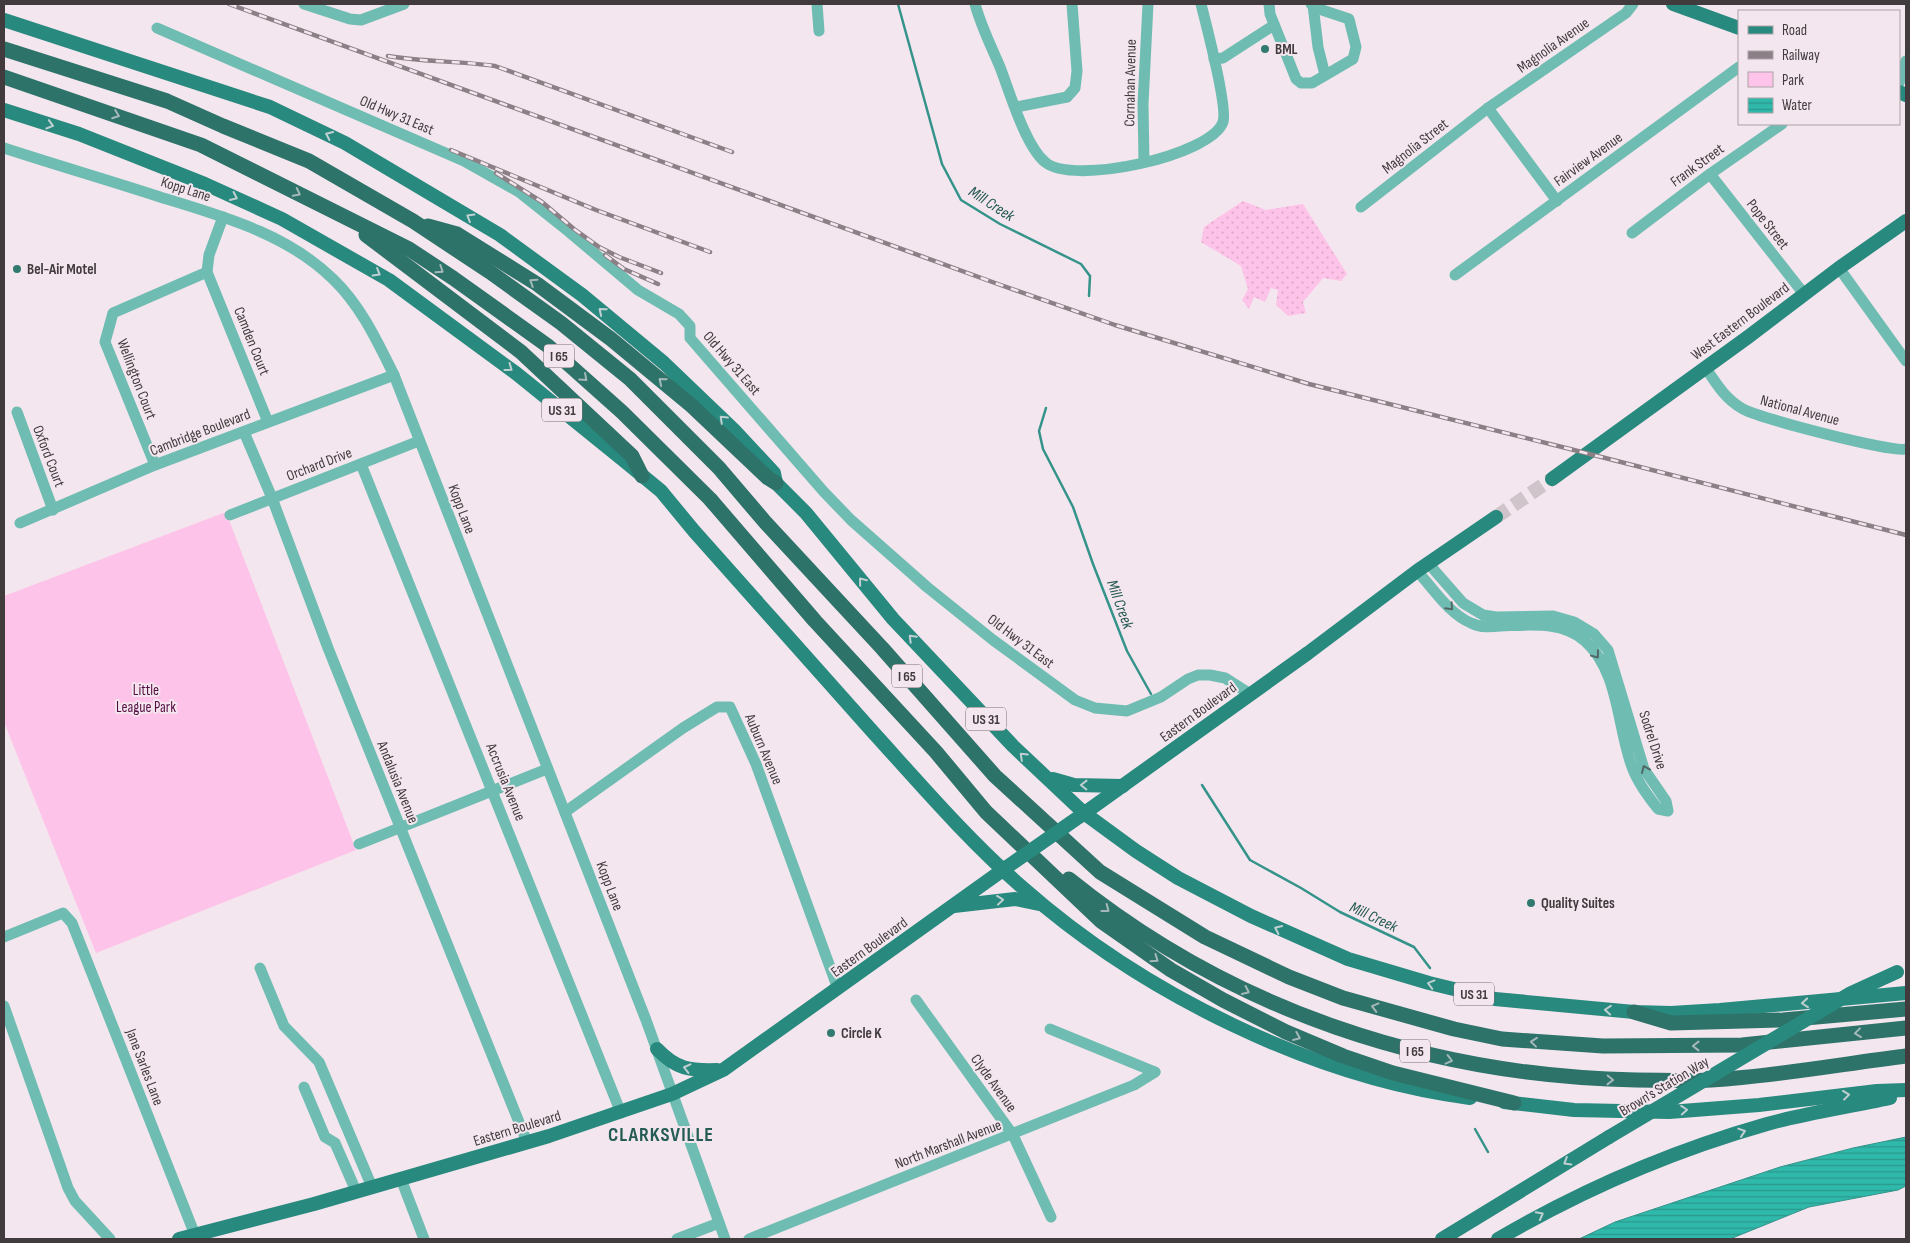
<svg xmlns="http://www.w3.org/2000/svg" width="1910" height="1243" font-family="'Sofia Sans Condensed',sans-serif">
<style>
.grass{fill:url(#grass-dots)}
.park{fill:#fec3e8}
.water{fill:url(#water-rules);stroke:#34938a}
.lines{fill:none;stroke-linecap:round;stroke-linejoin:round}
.stream{stroke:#34938a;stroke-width:2.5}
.major-tunnel{stroke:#d0c4cb;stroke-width:14;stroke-dasharray:14 7;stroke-linecap:butt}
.minor{stroke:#6fbdb2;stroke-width:11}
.major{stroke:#28897e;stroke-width:14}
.highway{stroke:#2e736a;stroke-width:15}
.rail-casing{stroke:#8a8085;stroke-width:4.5}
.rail{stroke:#f4e6ee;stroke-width:2.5;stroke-dasharray:8;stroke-linecap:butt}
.major-bridge{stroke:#28897e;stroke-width:14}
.oneway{stroke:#a5b8b9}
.oneway2{stroke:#c1cfd2}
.oneway3{stroke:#516867}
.poi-dot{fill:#327970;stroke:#f4e6ee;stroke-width:2}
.labels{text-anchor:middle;stroke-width:4;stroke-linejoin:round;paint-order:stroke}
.shield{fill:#f4e6ee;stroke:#776e73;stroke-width:1}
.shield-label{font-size:14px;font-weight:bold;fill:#413b3e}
.street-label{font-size:15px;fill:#413b3e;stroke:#f4e6ee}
.poi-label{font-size:15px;font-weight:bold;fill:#413b3e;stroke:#f4e6ee;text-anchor:start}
.park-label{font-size:15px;fill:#540e42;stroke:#f4e6ee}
.water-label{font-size:16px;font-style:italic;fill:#235953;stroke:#f4e6ee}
.district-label{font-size:20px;font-weight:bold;letter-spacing:1px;fill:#245c55;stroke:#f4e6ee}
</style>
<defs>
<pattern id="grass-dots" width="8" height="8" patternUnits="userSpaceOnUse" patternTransform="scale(1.25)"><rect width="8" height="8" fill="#fec3e8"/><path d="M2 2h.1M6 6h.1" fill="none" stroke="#dba8c8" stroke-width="1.8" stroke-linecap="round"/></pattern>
<pattern id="water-rules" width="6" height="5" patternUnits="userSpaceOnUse" patternTransform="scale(1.25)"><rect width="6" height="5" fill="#2fb9aa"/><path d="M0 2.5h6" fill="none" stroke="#2a988c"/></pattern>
</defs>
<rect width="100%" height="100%" fill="#f4e6ee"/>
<polygon class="grass" points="1243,201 1266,210 1303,204 1347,274 1341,281 1323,278 1303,302 1306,313 1288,316 1276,305 1278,290 1271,288 1265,302 1254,297 1249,309 1242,300 1248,289 1241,266 1201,242 1204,227"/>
<polygon class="park" points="226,512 356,850 96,953 4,722 4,596"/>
<polygon class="water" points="1906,1137 1906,1186 1898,1190 1809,1207 1730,1239 1579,1239 1615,1222 1780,1167 1853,1148"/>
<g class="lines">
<g class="stream">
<polyline points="898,4 942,164 961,200 1000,224 1081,264 1090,276 1089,296"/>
<polyline points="1046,408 1039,431 1043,449 1073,507 1093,564 1127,651 1151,694"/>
<polyline points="1202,785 1250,860 1301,888 1340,912 1414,947 1430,968"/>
<polyline points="1475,1129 1488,1152"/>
</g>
<polyline class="major-tunnel" points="1496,517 1552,479"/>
<g class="minor">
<polyline points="304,4 350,19 361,20 404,4"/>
<polyline points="817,4 819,31"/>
<path d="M975 4C981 26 991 46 1000 67 1010 93 1025 145 1045 162 1072 186 1211 156 1223 122 1228 107 1206 24 1201 4"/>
<polyline points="1269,4 1270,14 1296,79 1301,83 1312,83 1353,59 1356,47 1349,19 1316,8 1311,4"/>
<polyline points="1313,5 1318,47 1325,75"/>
<polyline points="157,28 464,161 519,192 568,231 638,290 679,314 690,326 690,338 824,492 851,520 927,587 993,640 1075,700 1095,708 1127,711 1161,697 1188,679 1198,675 1210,675 1225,678 1250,694"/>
<polyline points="1214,59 1223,58 1274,25"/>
<polyline points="1899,83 1906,61"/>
<polyline points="1016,107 1067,97 1075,88 1077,71 1072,4"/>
<polyline points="1488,108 1557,201"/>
<path d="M4 148C56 165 108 180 160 197 221 216 286 233 333 279 361 306 377 341 394 375L646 1020 725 1239"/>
<polyline points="1144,162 1143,104 1148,4"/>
<polyline points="1710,174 1804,294"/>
<polyline points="1361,207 1488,108 1626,13 1633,4"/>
<polyline points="1632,233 1710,174 1782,124"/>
<polyline points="1839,268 1906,361"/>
<polyline points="207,272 268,422"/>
<polyline points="1455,275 1739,67"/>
<path d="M1705 367C1716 383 1725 399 1743 409 1759 418 1892 453 1906 449"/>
<polyline points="17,412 53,510"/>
<polyline points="244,432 272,498 328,648 527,1142"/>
<polyline points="361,464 621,1113"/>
<polyline points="155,465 105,342 113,313 207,272 209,255 223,217"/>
<polyline points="230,515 419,441"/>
<polyline points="20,523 155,465 394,375"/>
<path d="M1417 571C1433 588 1449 614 1471 623 1481 628 1491 627 1501 626 1530 625 1562 621 1585 641 1619 671 1617 727 1632 767 1638 783 1648 796 1658 809L1668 811 1666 801 1644 769 1608 650 1594 634 1574 622 1553 616 1496 617 1483 615 1463 603 1428 563"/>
<polyline points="565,812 683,728 717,707 730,707 756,764 838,989"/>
<polyline points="359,844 547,769"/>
<polyline points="4,937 63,913 72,923 195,1235"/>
<polyline points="260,968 284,1026 319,1062 372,1187"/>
<polyline points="916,1000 1013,1135 1051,1217"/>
<polyline points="4,1006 68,1188 75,1201 110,1239"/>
<polyline points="1050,1029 1155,1072"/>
<polyline points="304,1087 325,1137 335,1143 356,1191"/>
<polyline points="401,1179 424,1239"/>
<polyline points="677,1239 719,1223"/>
<polyline points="749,1239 1134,1085 1155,1072"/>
</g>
<g class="major">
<polyline points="1673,4 1739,28"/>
<polyline points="4,20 270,107 345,143 500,235 582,295 664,363 734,430 774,473 776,483 806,513 893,619 1013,746 1084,813 1136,851 1178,878 1251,916 1348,959 1429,983 1495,999 1634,1012 1671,1013 1720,1010 1906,993"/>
<polyline points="1899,92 1906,95"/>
<path d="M4 110 79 134 205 184 282 219 389 280 517 374 627 463 661 491 694 531C753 598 813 664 872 731 921 785 968 840 1023 888 1141 992 1313 1078 1470 1098"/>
<polyline points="1552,479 1748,337 1839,268 1906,221"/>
<polyline points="1053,779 1074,785 1123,786"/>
<polyline points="1079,817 1308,653 1417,571 1496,517"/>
<polyline points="954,906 1015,899 1039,904"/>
<path d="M657 1049C676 1069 690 1071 717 1070"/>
<polyline points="1504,1102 1574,1110 1669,1112 1759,1105 1877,1091 1906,1090"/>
<polyline points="179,1239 314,1204 549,1136 672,1094 723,1070 1007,867"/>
<polyline points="1442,1239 1609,1137"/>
<path d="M1498 1239C1582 1190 1672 1151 1767 1124 1807 1113 1849 1107 1890 1098"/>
</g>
<g class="highway">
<polyline points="4,49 167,101 223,126 309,161 413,221 490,272 561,323 630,379 719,468 765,522 882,648 995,776 1100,872 1205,937 1289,977 1343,998 1454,1029 1502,1039 1603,1046 1742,1045 1906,1028"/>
<polyline points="4,77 201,145 409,249 453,278 548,346 622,412 710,499 815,621 936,752 986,812 1101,921 1171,970 1223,1000 1286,1032 1343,1056 1393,1073 1514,1103"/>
<polyline points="428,226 457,234 537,284 611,339 692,406 768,478 776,483"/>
<polyline points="366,235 521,352 632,456 642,476"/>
<path d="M1069 879C1231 1010 1429 1076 1636 1080 1661 1080 1687 1081 1712 1080 1777 1076 1842 1064 1906 1056"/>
<polyline points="1634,1012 1671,1023 1783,1020 1906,1009"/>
</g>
<g class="rail-casing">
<g id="rail">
<polyline points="229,4 995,283 1115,325 1309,384 1570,449 1906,535"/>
<path d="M388 56C423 62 460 61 495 66L732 152"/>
<polyline points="451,150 596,210 710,252"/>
<polyline points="496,173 542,202 574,229 599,247 619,257 661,273"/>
<polyline points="605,255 624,269 658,284"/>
</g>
</g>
<use href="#rail" class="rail"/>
<g class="major-bridge">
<polyline points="1007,867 1076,819"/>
<polyline points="1609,1137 1851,993 1897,972"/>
</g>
</g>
<defs><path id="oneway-chevron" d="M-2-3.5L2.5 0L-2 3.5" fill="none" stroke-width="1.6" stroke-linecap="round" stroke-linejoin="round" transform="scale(1.25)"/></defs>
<g class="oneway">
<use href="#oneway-chevron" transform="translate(116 115) rotate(20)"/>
<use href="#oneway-chevron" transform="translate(297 193) rotate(27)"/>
<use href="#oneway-chevron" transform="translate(440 270) rotate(34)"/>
<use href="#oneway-chevron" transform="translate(533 282) rotate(-147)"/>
<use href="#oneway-chevron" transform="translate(584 378) rotate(42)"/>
<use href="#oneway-chevron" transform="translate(662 381) rotate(-140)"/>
<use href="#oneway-chevron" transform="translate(1106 909) rotate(37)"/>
<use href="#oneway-chevron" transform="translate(1155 959) rotate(35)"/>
<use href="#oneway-chevron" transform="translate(1246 991) rotate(25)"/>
<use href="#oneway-chevron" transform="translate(1375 1007) rotate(-165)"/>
<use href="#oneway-chevron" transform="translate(1858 1033) rotate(173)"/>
<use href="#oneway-chevron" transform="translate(1297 1037) rotate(23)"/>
<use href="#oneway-chevron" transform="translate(1534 1042) rotate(-174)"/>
<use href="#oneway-chevron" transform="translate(1696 1046) rotate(180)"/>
<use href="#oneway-chevron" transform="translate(1449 1060) rotate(14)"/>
<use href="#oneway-chevron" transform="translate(1610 1080) rotate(1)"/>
</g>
<g class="oneway2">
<use href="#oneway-chevron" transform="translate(50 125) rotate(17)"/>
<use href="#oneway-chevron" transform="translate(329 135) rotate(-155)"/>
<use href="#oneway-chevron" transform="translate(234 197) rotate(25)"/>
<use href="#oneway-chevron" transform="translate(470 217) rotate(-149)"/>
<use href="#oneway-chevron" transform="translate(377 273) rotate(30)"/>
<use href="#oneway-chevron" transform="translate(602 311) rotate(-140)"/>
<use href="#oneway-chevron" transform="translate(509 368) rotate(36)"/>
<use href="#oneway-chevron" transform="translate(723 419) rotate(-136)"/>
<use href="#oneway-chevron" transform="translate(862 581) rotate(-129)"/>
<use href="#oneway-chevron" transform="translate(912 638) rotate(-135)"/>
<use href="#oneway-chevron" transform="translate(1023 756) rotate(-137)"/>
<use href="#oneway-chevron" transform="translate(1084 785) rotate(-179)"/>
<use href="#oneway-chevron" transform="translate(1000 900) rotate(-6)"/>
<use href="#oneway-chevron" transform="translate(1278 929) rotate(-155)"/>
<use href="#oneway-chevron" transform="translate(1431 984) rotate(-165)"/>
<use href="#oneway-chevron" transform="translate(1805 1003) rotate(175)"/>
<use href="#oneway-chevron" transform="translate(1608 1010) rotate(-175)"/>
<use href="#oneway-chevron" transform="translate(687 1068) rotate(-166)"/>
<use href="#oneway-chevron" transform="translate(1846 1095) rotate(-7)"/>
<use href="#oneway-chevron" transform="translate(1684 1110) rotate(-4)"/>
<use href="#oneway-chevron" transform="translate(1742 1132) rotate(-18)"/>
<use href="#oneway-chevron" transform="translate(1567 1162) rotate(149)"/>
<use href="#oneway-chevron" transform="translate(1540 1215) rotate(-28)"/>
</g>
<g class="oneway3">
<use href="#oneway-chevron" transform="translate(1450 607) rotate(47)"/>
<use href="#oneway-chevron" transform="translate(1596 655) rotate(53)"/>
<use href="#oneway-chevron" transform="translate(1645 769) rotate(-113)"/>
</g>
<g class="poi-dot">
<circle cx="1265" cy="49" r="5"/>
<circle cx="17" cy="269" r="5"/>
<circle cx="1531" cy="903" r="5"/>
<circle cx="831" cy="1033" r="5"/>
</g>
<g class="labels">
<g class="shield">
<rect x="544" y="344.5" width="30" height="23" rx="4"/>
<rect x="542" y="398.5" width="40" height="23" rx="4"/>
<rect x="892" y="664.5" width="30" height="23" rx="4"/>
<rect x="966" y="707.5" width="40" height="23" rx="4"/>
<rect x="1454" y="982.5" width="40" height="23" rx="4"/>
<rect x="1400" y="1039.5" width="30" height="23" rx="4"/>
</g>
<g class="shield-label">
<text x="559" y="361">I 65</text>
<text x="562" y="415">US 31</text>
<text x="907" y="681">I 65</text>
<text x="986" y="724">US 31</text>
<text x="1474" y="999">US 31</text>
<text x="1415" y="1056">I 65</text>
</g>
<g class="street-label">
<text transform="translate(1553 45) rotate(-35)" y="5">Magnolia Avenue</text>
<text transform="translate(1130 83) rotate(-89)" y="5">Cornahan Avenue</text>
<text transform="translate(397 115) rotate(23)" y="5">Old Hwy 31 East</text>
<text transform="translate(1415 146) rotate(-38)" y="5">Magnolia Street</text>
<text transform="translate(1588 159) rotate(-36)" y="5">Fairview Avenue</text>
<text transform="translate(1697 165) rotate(-36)" y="5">Frank Street</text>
<text transform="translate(186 189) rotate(18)" y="5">Kopp Lane</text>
<text transform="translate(1768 224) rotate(52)" y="5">Pope Street</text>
<text transform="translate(1740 321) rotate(-37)" y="5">West Eastern Boulevard</text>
<text transform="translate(252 341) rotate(68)" y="5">Camden Court</text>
<text transform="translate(732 363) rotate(49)" y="5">Old Hwy 31 East</text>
<text transform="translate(137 379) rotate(69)" y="5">Wellington Court</text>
<text transform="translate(1800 410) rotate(15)" y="5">National Avenue</text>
<text transform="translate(200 432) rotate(-21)" y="5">Cambridge Boulevard</text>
<text transform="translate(49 456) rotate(69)" y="5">Oxford Court</text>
<text transform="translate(319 464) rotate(-21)" y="5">Orchard Drive</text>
<text transform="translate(462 509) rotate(69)" y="5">Kopp Lane</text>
<text transform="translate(1021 641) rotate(37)" y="5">Old Hwy 31 East</text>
<text transform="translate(1198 712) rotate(-36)" y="5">Eastern Boulevard</text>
<text transform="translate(1653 740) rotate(72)" y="5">Sodrel Drive</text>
<text transform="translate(764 749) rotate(67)" y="5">Auburn Avenue</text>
<text transform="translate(398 782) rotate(68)" y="5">Andalusia Avenue</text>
<text transform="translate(506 782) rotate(68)" y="5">Accrusia Avenue</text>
<text transform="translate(610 886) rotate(69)" y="5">Kopp Lane</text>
<text transform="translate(869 947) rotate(-36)" y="5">Eastern Boulevard</text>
<text transform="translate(145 1067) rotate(69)" y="5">Jane Sarles Lane</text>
<text transform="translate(994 1083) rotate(54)" y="5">Clyde Avenue</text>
<text transform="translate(1664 1086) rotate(-31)" y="5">Brown's Station Way</text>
<text transform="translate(517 1128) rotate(-17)" y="5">Eastern Boulevard</text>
<text transform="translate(948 1144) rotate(-21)" y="5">North Marshall Avenue</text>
</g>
<g class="poi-label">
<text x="1275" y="54">BML</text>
<text x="27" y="274">Bel-Air Motel</text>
<text x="1541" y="908">Quality Suites</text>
<text x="841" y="1038">Circle K</text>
</g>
<g class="park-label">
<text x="146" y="695">Little<tspan x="146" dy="17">League Park</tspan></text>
</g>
<g class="water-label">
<text transform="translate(992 203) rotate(33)" y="6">Mill Creek</text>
<text transform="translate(1121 604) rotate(70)" y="6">Mill Creek</text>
<text transform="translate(1374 916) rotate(25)" y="6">Mill Creek</text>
</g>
<g class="district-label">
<text x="661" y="1141">CLARKSVILLE</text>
</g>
</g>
<rect width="1910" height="1243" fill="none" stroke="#413b3e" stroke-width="10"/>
<rect x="1738" y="10" width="162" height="115" fill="#f4e6ee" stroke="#aca2a8"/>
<rect x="1748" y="26" width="25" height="8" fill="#28897e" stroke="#aca2a8"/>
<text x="1782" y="35" font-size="15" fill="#413b3e">Road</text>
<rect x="1748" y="51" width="25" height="8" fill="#8a8085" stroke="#aca2a8"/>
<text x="1782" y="60" font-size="15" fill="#413b3e">Railway</text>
<rect x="1748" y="72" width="25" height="15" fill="#fec3e8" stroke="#aca2a8"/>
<text x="1782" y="85" font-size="15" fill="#413b3e">Park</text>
<rect x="1748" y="98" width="25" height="15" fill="url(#water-rules)" stroke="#aca2a8"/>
<text x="1782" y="110" font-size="15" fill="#413b3e">Water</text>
</svg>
